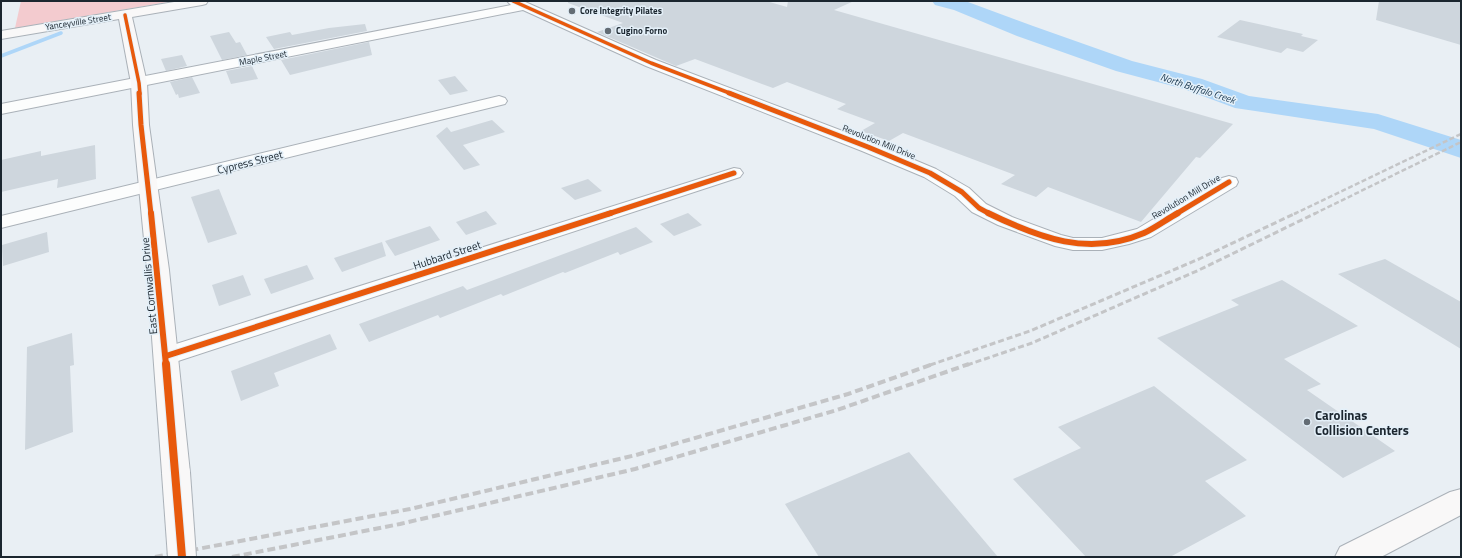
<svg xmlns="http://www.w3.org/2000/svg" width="1462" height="558" font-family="'Titillium Web',sans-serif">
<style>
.green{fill:#f3cbcf}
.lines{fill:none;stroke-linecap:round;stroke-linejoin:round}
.stream{stroke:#aed6f8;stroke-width:3.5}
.river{fill:#aed6f8;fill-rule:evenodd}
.building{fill:#ced6dd}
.street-casing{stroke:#aab1b8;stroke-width:2}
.secondary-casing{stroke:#aab1b8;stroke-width:2}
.street{fill:#fcfdfd;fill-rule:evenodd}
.secondary{fill:#f9f8f8;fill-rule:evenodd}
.rail-far2{stroke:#c4c5c7;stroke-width:2.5;stroke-dasharray:5 2.5;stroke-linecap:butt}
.rail-far1{stroke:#c4c5c7;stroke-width:3;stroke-dasharray:6 3;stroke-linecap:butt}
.rail{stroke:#c4c5c7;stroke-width:4;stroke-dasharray:8 4;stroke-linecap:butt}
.secondary-bridge-casing{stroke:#aab1b8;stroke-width:30;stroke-linecap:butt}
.secondary-bridge{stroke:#f9f8f8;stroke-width:28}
.cycleway-far3-casing{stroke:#e4f0f9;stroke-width:5}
.cycleway-far2-casing{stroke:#e4f0f9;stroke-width:7}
.cycleway-far1-casing{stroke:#e4f0f9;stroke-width:8}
.cycleway-casing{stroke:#e4f0f9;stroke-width:10}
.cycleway-far3{stroke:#e8590c;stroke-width:3.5}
.cycleway-far2{stroke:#e8590c;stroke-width:5}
.cycleway-far1{stroke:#e8590c;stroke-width:6}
.cycleway{stroke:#e8590c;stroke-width:8}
.poi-dot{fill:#636c74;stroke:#e4f0f9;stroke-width:1.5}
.labels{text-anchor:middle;stroke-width:3;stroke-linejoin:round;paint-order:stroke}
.far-poi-label{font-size:9px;font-weight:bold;fill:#1b262f;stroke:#e4f0f9;text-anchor:start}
.far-street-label{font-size:9px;fill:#1b262f;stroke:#e4f0f9}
.far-water-label{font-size:10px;font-style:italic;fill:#17354d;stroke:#e4f0f9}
.street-label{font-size:11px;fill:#1b262f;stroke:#e4f0f9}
.near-poi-label{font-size:13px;font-weight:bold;fill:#1b262f;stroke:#e4f0f9;text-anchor:start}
</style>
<rect width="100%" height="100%" fill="#e9eff4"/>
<polygon class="green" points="21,1 174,1 15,28"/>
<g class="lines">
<polyline class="stream" points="1,56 61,33"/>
<polygon class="river" points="932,1 968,2 1033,26 1132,61 1202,79 1249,96 1378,114 1461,140 1461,158 1374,129 1235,108 1184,89 1116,71 1017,36 954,10 935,5"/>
</g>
<g class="building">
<polygon points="568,1 766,1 787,7 788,1 854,1 834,10 1233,124 1200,158 1196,157 1141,222 1048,187 1036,197 1001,184 1015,175 903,133 889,141 861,131 875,123 837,109 846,104 787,82 773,88 695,59 676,66 597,32 623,23 568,3"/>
<polygon points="1379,1 1461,1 1461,45 1376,20"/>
<polygon points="1240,20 1303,34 1301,36 1318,40 1303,52 1287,48 1281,53 1217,37"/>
<polygon points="365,24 367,31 274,49 266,37 290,32 292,35 329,28"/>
<polygon points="229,32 236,43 240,42 247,55 222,60 210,36"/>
<polygon points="369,42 372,55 290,75 281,60"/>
<polygon points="182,55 187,66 166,71 161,59"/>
<polygon points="252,66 258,79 231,84 226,71"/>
<polygon points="455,76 468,91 450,95 438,80"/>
<polygon points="192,77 200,93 179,98 178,94 176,95 170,82"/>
<polygon points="492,120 505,132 463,145 480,165 464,170 436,136 447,127 451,132"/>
<polygon points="95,145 96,179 57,188 58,179 1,192 1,160 41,151 41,156"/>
<polygon points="588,179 602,191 575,200 561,188"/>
<polygon points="219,189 237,234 208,243 191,197"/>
<polygon points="486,211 497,224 466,235 456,222"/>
<polygon points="688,213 702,225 674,236 660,224"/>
<polygon points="430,226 440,240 395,256 385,241"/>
<polygon points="636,227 653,242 620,255 618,252 565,273 563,272 503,296 501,294 440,318 438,315 369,342 359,324 463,286 467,290"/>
<polygon points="47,232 49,252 3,266 2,245"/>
<polygon points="382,242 386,256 342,272 334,258"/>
<polygon points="1385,259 1461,302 1461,349 1338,274"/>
<polygon points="307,265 314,279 271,294 264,279"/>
<polygon points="243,275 251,295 219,306 212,285"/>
<polygon points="1282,280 1358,326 1284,359 1321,384 1307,390 1395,451 1343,478 1157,338 1239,305 1231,300"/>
<polygon points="72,333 74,365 70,366 73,432 25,450 27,347"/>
<polygon points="330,334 337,349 274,373 279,386 241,401 231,371"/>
<polygon points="1154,386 1247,460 1205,481 1246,516 1170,557 1086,557 1013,479 1081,448 1058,427"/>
<polygon points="909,452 998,557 819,557 785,504"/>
</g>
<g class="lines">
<g class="street-casing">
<g id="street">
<polygon points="507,1 523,1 656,60 874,143 936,169 969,188 986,204 1012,217 1061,235 1073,238 1102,238 1137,229 1222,178 1229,176 1236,178 1238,182 1236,186 1151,237 1129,244 1102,250 1073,250 1055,246 998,225 972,212 955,196 924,177 862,151 646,66 523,10 1,114 1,104 511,5"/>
<polygon points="499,96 505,98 507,101 505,104 1,228 1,216"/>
<polygon points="734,168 740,169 743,173 740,177 175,362 166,365 157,362 154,356 157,350"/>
</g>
</g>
<g class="secondary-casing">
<g id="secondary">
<polygon points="180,1 208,1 206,4 202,5 132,17 147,83 149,125 169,270 190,473 186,481 176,485 166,481 162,473 147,270 133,125 131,83 119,19 1,39 1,31"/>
<polygon points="1461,489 1461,515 1381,557 1335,557 1340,547 1450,492"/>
</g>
</g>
<use href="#street" class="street"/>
<use href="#secondary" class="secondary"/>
<g class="rail-far2">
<polyline points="1294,214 1461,134"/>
<polyline points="1314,214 1461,142"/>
</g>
<g class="rail-far1">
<polyline points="930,365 1030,331 1199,259 1296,213"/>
<polyline points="967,365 1032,343 1199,270 1316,213"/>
</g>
<g class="rail">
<polyline points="155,557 410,509 636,455 848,394 933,364"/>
<polyline points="232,557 400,524 635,469 837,410 969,364"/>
</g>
<g class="secondary-bridge-casing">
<polyline id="secondary-bridge" points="176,473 182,557"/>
</g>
<use href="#secondary-bridge" class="secondary-bridge"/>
<g class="cycleway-far3-casing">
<g id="cycleway-far3">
<polyline points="513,1 651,63 732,94"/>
<polyline points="125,15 139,83 140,94"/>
</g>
</g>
<g class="cycleway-far2-casing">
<g id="cycleway-far2">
<polyline points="139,93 141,125 151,214"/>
<polyline points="729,93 868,147 930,173 962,192 979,208 990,214"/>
<polyline points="608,214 734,173"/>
<polyline points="1176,214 1229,182"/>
</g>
</g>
<g class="cycleway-far1-casing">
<g id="cycleway-far1">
<polyline points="151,213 166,365"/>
<path d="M988 213C1039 238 1089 257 1144 233 1155 228 1167 219 1178 213"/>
<polyline points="166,356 611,213"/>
</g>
</g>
<g class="cycleway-casing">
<polyline id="cycleway" points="166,364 182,557"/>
</g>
<use href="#cycleway-far3" class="cycleway-far3"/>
<use href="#cycleway-far2" class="cycleway-far2"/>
<use href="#cycleway-far1" class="cycleway-far1"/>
<use href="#cycleway" class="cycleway"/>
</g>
<g class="poi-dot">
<circle cx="572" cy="11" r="4"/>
<circle cx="608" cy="31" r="4"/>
<circle cx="1307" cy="422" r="4"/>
</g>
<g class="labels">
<g class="far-poi-label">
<text x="580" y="14">Core Integrity Pilates</text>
<text x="616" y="34">Cugino Forno</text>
</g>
<g class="far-street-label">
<text transform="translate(78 22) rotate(-9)" y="3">Yanceyville Street</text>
<text transform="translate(263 58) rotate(-11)" y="3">Maple Street</text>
<text transform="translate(879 142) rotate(22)" y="3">Revolution Mill Drive</text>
<text transform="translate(1186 197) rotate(-31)" y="3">Revolution Mill Drive</text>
</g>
<g class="far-water-label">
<text transform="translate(1198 88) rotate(18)" y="4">North Buffalo Creek</text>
</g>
<g class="street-label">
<text transform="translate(250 162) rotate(-14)" y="4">Cypress Street</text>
<text transform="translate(447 255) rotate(-18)" y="4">Hubbard Street</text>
<text transform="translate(149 286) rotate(-95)" y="4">East Cornwallis Drive</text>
</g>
<g class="near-poi-label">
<text x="1315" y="420">Carolinas<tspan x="1315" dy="15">Collision Centers</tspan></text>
</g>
</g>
<rect width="1462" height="558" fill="none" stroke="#1b262f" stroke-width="4"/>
</svg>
